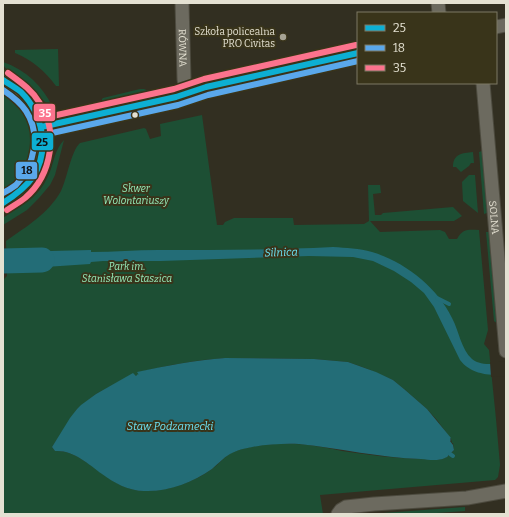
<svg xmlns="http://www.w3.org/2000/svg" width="509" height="517" font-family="Bitter,serif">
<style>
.green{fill:#1d4f34;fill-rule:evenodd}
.water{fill:#236d77}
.pier{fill:#322f21}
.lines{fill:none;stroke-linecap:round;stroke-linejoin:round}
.stream{stroke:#236d77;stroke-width:4}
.river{stroke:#236d77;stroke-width:25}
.street-casing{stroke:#4d4b3f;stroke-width:15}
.secondary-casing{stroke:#4d4b3f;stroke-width:20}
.street{stroke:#6c6a5f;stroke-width:13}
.secondary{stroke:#726c63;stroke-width:18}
.bus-1-casing{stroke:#39341a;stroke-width:9}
.bus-2-casing{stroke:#39341a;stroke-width:9}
.bus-3-casing{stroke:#39341a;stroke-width:9}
.bus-1{stroke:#0dafd3;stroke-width:6}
.bus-2{stroke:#5aa8eb;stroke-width:6}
.bus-3{stroke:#fc738d;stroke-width:6}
.poi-dot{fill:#a6a394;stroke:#39341a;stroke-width:1.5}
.bus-dot{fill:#e4e1d2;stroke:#39341a;stroke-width:1.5}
.labels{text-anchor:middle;stroke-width:4;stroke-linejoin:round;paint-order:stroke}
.poi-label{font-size:10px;fill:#e4e1d2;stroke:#39341a;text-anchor:end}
.street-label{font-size:10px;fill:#e4e1d2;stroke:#39341a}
.park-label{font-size:10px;font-style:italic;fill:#96ecbb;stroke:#39341a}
.water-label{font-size:11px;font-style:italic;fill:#6ce1f3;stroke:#39341a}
.line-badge{stroke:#39341a;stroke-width:1.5}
.badge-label{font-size:11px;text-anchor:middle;font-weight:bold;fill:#fff}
.pale-badge-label{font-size:11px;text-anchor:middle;font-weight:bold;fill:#111}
</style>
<rect width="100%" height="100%" fill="#322f21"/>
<g class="green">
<path d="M58 49 59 86H56C45 71 32 60 15 53V50Z"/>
<path d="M3 62C26 70 43 86 53 108 42 102 36 90 26 82 18 76 9 73 3 65Z"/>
<polygon points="258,63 258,65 256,68 209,78 208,74"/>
<polygon points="140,89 144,89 149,91 102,102 102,99 103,98"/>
<path d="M3 93C41 116 42 169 3 191Z"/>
<path d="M202 115 217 225H223L225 222 234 218H293L294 225 364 224 369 221 368 185H380L381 193 373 194 375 215H381L383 213 453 207 462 216 454 221H370L380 232 440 230 445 232 449 239H457C463 228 469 230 479 230L488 330 484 344 489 350 496 419 500 465 498 477 495 480 320 495 323 514H3V280L7 276 6 241C27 226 48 214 61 191 67 179 71 151 80 143L144 128 146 129 150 139 161 136 160 124ZM225 358 314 359 348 362 368 369 393 380 404 389 427 409 437 420 451 439 452 443H453L454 450C451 453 448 457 445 458 439 461 427 459 421 459 394 458 368 455 342 451 322 447 302 443 282 444 267 444 245 446 231 453 224 457 219 464 212 469 194 482 167 492 144 491 130 491 114 483 103 474 88 464 74 450 55 451L52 447 77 409 96 394 133 374 136 376 139 375 140 372C168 365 196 360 225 358Z"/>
<path d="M64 140 55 175 50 185 39 198 27 210 3 225V218C21 205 38 199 48 176 54 164 54 150 64 140Z"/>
<polygon points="482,151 487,213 484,214 479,152"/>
<path d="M473 152 474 163H471L469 166 461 172 456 167H453C453 154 462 153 473 152Z"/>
<polygon points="469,175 475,175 478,213 463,201 462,182"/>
<polygon points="486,232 489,232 498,324 494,321"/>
<polygon points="465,507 465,511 423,514 383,514 383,513"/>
</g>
<g class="water">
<path d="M333 247C346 248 359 248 372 252 405 262 437 287 452 318 459 331 461 349 472 359 479 365 490 364 498 364L500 375C485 375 470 373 460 360L434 307 424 293 411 282 394 271 373 261 353 257 309 256 161 261H103L91 262 90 264C65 266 40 267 15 269L12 268 7 265 6 250H10V252L21 257 22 255 51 251 91 250V252C114 252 136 250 158 250 217 250 275 250 333 247Z"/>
<path d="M225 358 314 359 348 362 376 372 393 380 404 389 427 409 451 438 450 439 451 440 450 441 453 445 454 450 450 454H449C448 456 448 457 445 458 439 461 429 460 421 459 380 458 340 448 299 444 280 443 247 445 230 454 223 458 218 464 212 469 192 483 168 492 144 491 129 491 114 483 102 474 88 464 74 450 55 451L52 447 70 418 77 409 81 405 96 394 133 373 136 376 138 374 139 375 137 372C166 366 195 360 225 358Z"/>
</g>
<polygon class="pier" points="506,361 506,376 491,377 490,362 498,362"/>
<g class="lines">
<g class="stream">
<polyline points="437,298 449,304"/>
<polyline points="450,454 453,456"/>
</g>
<polyline class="river" points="3,261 42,260"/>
<g class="street-casing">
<g id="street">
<path id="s1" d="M182 3 184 79 186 94"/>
<polyline points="438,3 439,13"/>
<polyline points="496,27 506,25"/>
<path id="s2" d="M483 83 506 351"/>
<polyline points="41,127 176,97 206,87 358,53"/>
<polyline points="338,514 341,510 346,507 374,504 467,498 506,491"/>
</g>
</g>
<g class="secondary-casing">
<path id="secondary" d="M3 80C56 107 56 177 3 203"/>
</g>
<use href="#street" class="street"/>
<use href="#secondary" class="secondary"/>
<g class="bus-1-casing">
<g id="bus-1">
<path d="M3 80C9 84 16 88 21 92 43 114 50 150 33 177 25 188 14 196 3 203"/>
<polyline points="41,127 176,97 206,87 358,53"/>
</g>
</g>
<g class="bus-2-casing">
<g id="bus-2">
<path d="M3 90C12 96 20 102 26 111 41 134 35 165 16 185 12 188 7 191 3 193"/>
<polyline points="43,135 178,105 208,95 358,61"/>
</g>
</g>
<g class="bus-3-casing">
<g id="bus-3">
<polyline points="39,119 174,89 204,79 356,45"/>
<path d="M7 210C13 206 20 202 25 198 52 175 59 131 39 102 31 89 20 82 8 73"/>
</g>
</g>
<use href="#bus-1" class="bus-1"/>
<use href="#bus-2" class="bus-2"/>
<use href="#bus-3" class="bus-3"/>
</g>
<circle class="poi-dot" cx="283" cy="37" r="4"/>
<circle class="bus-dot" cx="135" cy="115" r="3.5"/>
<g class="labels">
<g class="poi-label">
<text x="275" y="35">Szkoła policealna<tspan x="275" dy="12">PRO Civitas</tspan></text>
</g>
<g class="street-label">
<text dy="4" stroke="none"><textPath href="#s1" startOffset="45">RÓWNA</textPath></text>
<text dy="4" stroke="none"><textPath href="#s2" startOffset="135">SOLNA</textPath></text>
</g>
<g class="park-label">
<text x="136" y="192">Skwer<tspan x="136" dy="12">Wolontariuszy</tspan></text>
<text x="127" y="270">Park im.<tspan x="127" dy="12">Stanisława Staszica</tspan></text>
</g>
<g class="water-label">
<text transform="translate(281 252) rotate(-2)" y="4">Silnica</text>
<text x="170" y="430">Staw Podzamecki</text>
</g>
</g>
<g class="line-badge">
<rect x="33" y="103" width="23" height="19" rx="4" fill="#fc738d"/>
<rect x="31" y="132" width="23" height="19" rx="4" fill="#0dafd3"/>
<rect x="15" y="161" width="23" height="19" rx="4" fill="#5aa8eb"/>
</g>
<g class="badge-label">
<text x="45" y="117">35</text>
</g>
<g class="pale-badge-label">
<text x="42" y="146">25</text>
<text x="27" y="174">18</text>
</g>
<rect width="509" height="517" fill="none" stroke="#e4e1d2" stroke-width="8"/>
<rect x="357" y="12" width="140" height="72" fill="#39341a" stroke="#7d7964"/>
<rect x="365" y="25" width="20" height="6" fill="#0dafd3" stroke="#7d7964"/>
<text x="393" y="32" font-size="12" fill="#e4e1d2">25</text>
<rect x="365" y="45" width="20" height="6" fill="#5aa8eb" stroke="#7d7964"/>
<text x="393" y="52" font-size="12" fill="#e4e1d2">18</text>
<rect x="365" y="65" width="20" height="6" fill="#fc738d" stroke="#7d7964"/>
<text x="393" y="72" font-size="12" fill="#e4e1d2">35</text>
</svg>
